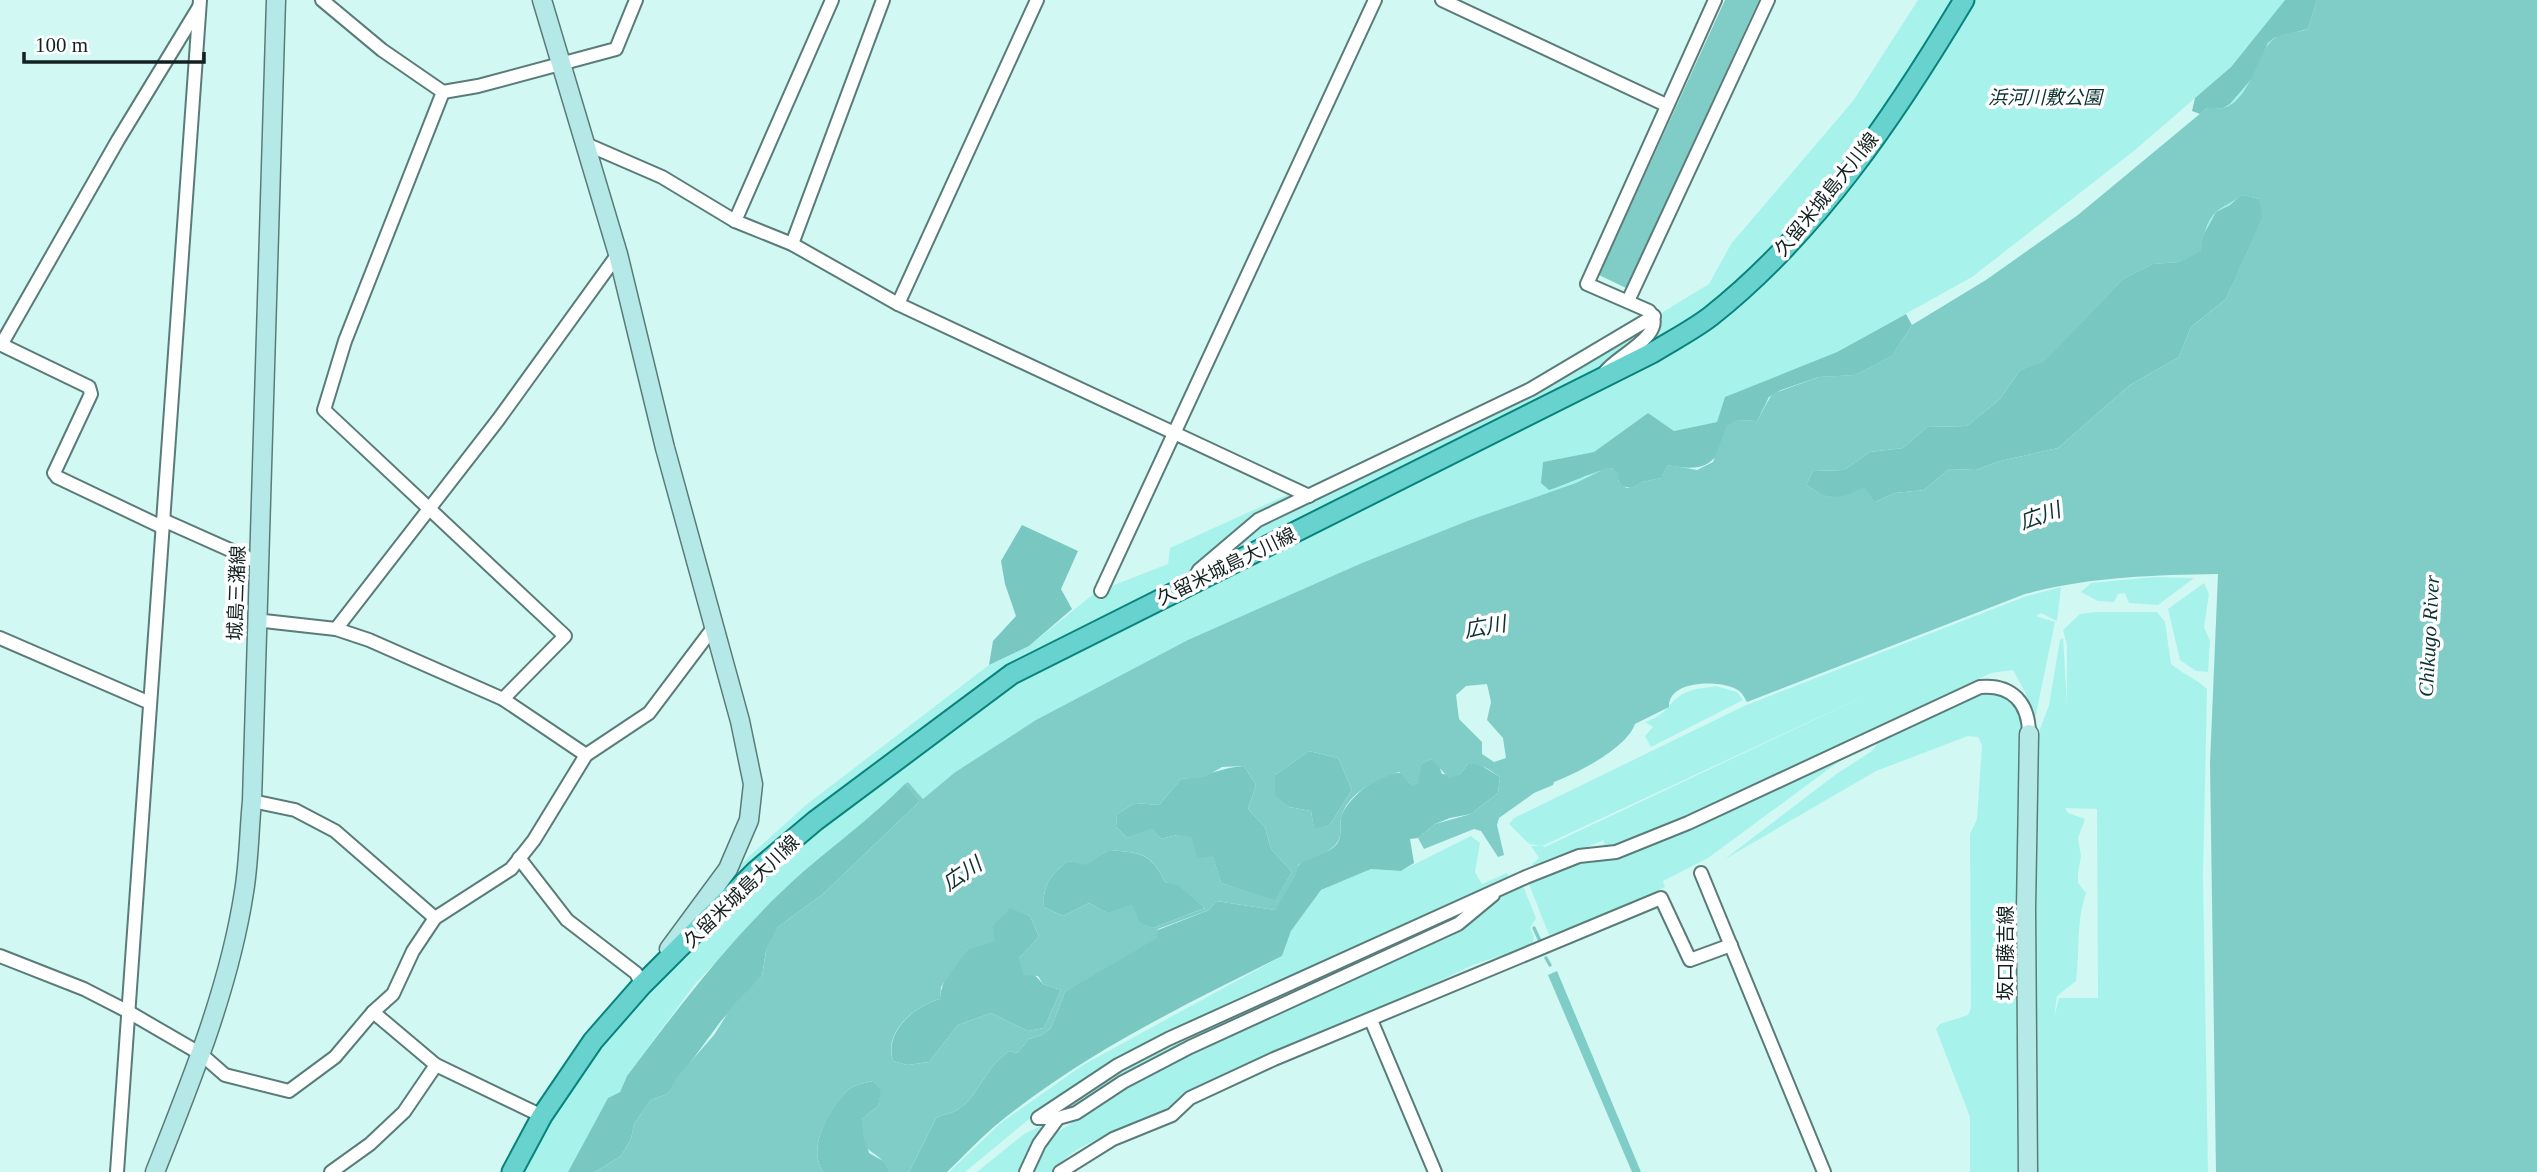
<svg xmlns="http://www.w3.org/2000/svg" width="2537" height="1172" font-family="'Times New Roman','Noto Sans JP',serif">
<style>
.green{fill:#a8f2ec;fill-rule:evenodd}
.forest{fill:#79c7c1}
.water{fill:#80cdc7;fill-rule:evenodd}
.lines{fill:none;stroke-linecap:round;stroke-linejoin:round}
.stream{stroke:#80cdc7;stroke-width:3.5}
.street-casing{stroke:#5a7c79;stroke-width:16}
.secondary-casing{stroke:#5a7c79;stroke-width:21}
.primary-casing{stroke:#09827c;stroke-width:23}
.street{stroke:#fff;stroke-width:12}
.secondary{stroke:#b4e9e7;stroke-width:18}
.primary{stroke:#68d3ce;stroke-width:19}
.labels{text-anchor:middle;stroke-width:7;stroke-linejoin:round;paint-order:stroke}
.park-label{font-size:19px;font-style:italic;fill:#0e3432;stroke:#fff}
.street-label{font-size:19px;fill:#132120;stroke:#fff}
.water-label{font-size:21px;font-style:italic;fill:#0b3230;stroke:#fff}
</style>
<rect width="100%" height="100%" fill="#d2f8f4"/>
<g class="green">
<polygon points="1918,0 1950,0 1947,12 1902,87 1820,198 1762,261 1703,313 1619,364 1653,335 1663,312 1709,284 1731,244 1853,101"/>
<polygon points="1973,0 2285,0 2231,67 2135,150 1972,277 1837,352 1726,397 1717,422 1674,431 1648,413 1594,452 1544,462 1613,469 1903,342 1912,325 1986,280 2078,215 2200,114 2230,104 2255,75 2308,29 2317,0 2297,194 2226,299 2253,235 954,773 923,799 908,782 871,818 803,872 695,984 627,1076 620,1092 608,1098 568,1172 519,1172 595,1051 687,951 803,840 1036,668 1653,365 1751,295 1843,194 1915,96"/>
<polygon points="1649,325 1645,333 1597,372 1204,569 1259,524"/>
<polygon points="1293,492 1297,498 1259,516 1186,577 991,678 705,916 744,861 806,805 989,665 1029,646 1096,592 1168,564 1170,548"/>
<polygon points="2154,577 2194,578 2158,605 2129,603 2125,593 2118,594 2114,602 2098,601 2081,592 2091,583"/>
<polygon points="2204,583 2209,594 2204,627 2210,641 2208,672 2196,671 2180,660 2168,609"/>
<path d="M2061 587 2057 621 2041 613 2036 616 2055 622 2034 724 2025 692 2013 670 1991 673 1722 800 1613 847 1603 849 1604 840 1536 868 1532 864 1539 858 1531 846H1542L1529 844 1509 824 1514 818 1744 706 2024 597ZM1869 694 1545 847 1542 846Z"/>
<path d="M2095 612H2157L2165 622 2171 664C2183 674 2195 678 2207 689L2203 877 2208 1172H2033V748L2049 705 2060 640 2063 638 2067 703V645L2063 630 2080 614ZM2065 808 2097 809 2098 998H2059L2054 1018 2057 996 2076 981C2080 951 2076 922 2086 893L2078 883V873L2081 856 2078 838 2085 819 2068 813Z"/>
<path d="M1716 686 1737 692 1743 700 1651 747 1645 736 1653 727 1645 722C1669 715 1668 700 1687 692 1695 688 1707 688 1716 686Z"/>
<polygon points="1992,693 2007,698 2024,720 2019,1006 2016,1032 2019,1048 2024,1172 1970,1172 1970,1117 1936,1029 1940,1024 1968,1015 1971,1008 1970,834 1977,819 1982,745 1978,737 1968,736 1876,771 1725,859 1835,775 1872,751 1882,738 1977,694"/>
<polygon points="1841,760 1708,858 1663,881 1665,887 1614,911 1549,935 1529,884 1579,863 1628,853"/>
<polygon points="1471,836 1480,843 1475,872 1482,884 1507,873 1511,881 1119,1060 1028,1120 965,1172 949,1172 1002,1122 1083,1065 1282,956 1291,931 1321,890 1371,869 1401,871"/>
<path d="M1523 886 1536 918 1530 928 1534 936 1532 945 1473 965 1371 1013 1182 1097C1149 1129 1080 1133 1053 1172H1030L1047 1139 1169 1060 1420 949 1470 922 1499 897Z"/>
<polygon points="1470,908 1455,919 1063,1111 1119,1068"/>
<polygon points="1041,1126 1040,1133 1020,1172 977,1172 1024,1134"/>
</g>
<g class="forest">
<polygon points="2285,0 2317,0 2308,29 2274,38 2268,43 2255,75 2230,104 2223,108 2207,108 2200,114 2192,111 2195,98 2231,67"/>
<polygon points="2241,195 2260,199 2263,217 2226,299 2191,327 2179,357 2130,385 2058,448 2000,461 1976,470 1949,469 1924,490 1895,493 1875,502 1824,496 1806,485 1813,471 1844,470 1870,452 1903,448 1927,427 1967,426 2000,399 2020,370 2044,361 2123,279 2153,264 2180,262 2204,234 2216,212 2230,205"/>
<path d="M1906 314 1912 325 1892 356 1855 375 1819 377 1781 390 1769 397 1757 421 1737 420C1715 457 1716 475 1668 465L1661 478 1642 482 1632 488 1621 486 1613 469C1602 467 1564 486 1549 490L1541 483 1543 462 1594 452 1648 413 1674 431 1717 422 1725 397 1837 352Z"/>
<polygon points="1022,525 1078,551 1061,589 1072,609 1029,646 989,665 993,641 1016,616 1005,584 1001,561"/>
<polygon points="1309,751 1338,758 1352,790 1329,826 1314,829 1311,811 1289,807 1275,797 1275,775"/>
<path d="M1431 759 1438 763 1442 774 1459 775 1468 764 1477 763 1500 777 1498 793 1471 814 1450 818 1435 824 1418 838 1410 839 1414 863 1401 871 1371 869 1321 890 1291 931 1282 956C1186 1004 1085 1053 1001 1121 982 1136 965 1155 947 1172H909L936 1118C942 1114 951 1114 957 1110 978 1098 985 1067 1009 1051L1017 1053 1029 1039 1042 1035 1051 1028 1065 992 1158 930 1209 910 1216 901 1275 910C1282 897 1288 877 1298 866 1307 855 1327 855 1336 845 1343 837 1339 827 1341 818 1345 799 1385 767 1404 774L1409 783 1419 772 1422 763Z"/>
<path d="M1244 766 1256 785 1248 809 1265 827 1271 849 1292 872 1275 901 1221 883 1213 857 1197 859 1177 835 1161 839 1152 829 1127 838 1116 827 1117 814 1135 803 1159 805 1181 779C1207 777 1219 768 1244 766Z"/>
<path d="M905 784 920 801 823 894 778 927 766 951 762 976 721 1021 667 1094 651 1100 634 1124 631 1139 621 1156 595 1172H568L608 1098 620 1092 627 1076C681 1004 736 931 804 871 838 842 873 816 905 784Z"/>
<path d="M1109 850C1140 853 1151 852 1165 882L1179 885 1205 908 1153 928 1107 913 1089 903 1063 916 1044 907C1042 886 1052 872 1069 861L1086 864Z"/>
<path d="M1010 907 1030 916 1039 937 1019 958 1043 984 1061 990 1044 1028 1028 1031 991 1013 958 1025 929 1062 907 1065 893 1061C884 1031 915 1006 940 999 941 966 989 931 1010 907Z"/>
<path d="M873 1081 882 1090 878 1106 862 1119 869 1153 885 1162 890 1172H823C807 1148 828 1109 847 1091 852 1085 865 1083 873 1081Z"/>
</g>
<g class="water">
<polygon points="1725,0 1759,0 1626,288 1599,275"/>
<path d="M2317 0H2537V1172H2216L2210 763 2218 574C2153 575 2088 577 2025 594L1747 702C1744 697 1742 692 1736 689 1719 680 1668 680 1669 707L1635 724C1626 749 1577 773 1554 782L1553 785 1534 793 1499 818 1497 825 1504 855 1498 857 1481 831 1474 829 1424 849 1418 838 1435 824 1471 814 1498 793 1500 777C1490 770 1481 763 1468 764L1459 775 1449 778 1431 759 1422 763 1418 784 1412 786 1399 772C1377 779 1347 793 1341 818 1339 827 1343 836 1336 844 1329 853 1309 859 1298 865L1296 875 1275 910 1216 901 1209 910 1158 929 1157 938 1065 992 1051 1028 1042 1035 1029 1039 1017 1053 1009 1051C985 1067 978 1098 957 1110 951 1114 942 1114 936 1118L909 1172H890C876 1144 863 1163 862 1119L878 1106 881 1090 873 1081C865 1083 852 1085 847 1091 828 1110 807 1148 823 1172H595L621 1156 631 1139 634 1124 651 1100 667 1094 678 1076 714 1035 733 1005 762 976 767 946 778 927 823 894 919 802 905 784 908 782 923 799 954 773 1036 720 1188 640 1362 563 1470 520 1576 483 1606 468 1613 469 1619 474 1618 481 1626 488H1631L1642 482 1661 478 1668 465 1697 470 1713 462 1727 425 1737 420 1757 421 1772 394 1819 377 1855 375 1892 356 1912 325 1986 280 2078 215 2207 108C2212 107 2218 109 2223 108 2249 102 2258 54 2271 41 2281 31 2296 34 2308 29ZM2241 195 2260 199 2262 218 2226 299 2191 327 2179 357 2130 385 2058 448 2000 461 1976 470 1949 469 1924 490 1895 493 1875 502 1864 487C1838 500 1831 501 1806 485L1813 471 1844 470 1870 452 1903 448 1927 427 1967 426 2000 399 2020 370 2044 362 2123 279 2153 264 2180 262 2201 251C2203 238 2206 221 2216 212 2224 205 2233 203 2241 195ZM1487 684 1491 702 1487 720 1503 738 1506 758 1494 762 1482 754V742L1459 719 1456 695 1466 686ZM1309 751 1338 758 1352 790 1329 826 1314 828 1311 811 1289 807 1275 796V775ZM1244 766 1256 785 1248 809 1265 827 1271 849 1292 872 1275 900 1221 883 1213 856 1197 858 1192 837 1177 835 1161 839 1152 828 1127 838 1116 827 1117 814 1135 803 1159 805 1181 779 1205 777 1222 767ZM1109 850C1141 853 1151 852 1165 882L1179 886 1205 908 1153 928 1140 922 1132 904 1107 913 1089 903 1063 916 1044 907C1042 886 1052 872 1069 861L1086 865ZM1010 908 1030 916 1039 937 1019 958 1023 975 1038 976 1043 984 1061 990 1044 1028 1028 1031 991 1013 958 1025 929 1062 907 1065 893 1061C883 1031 915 1006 940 999L941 987 967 950 995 941 993 926Z"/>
<polygon points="1557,971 1641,1172 1632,1172 1548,975"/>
</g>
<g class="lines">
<g class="stream">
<polyline points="1534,928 1540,941"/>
<polyline points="1546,958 1550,965"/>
</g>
<g class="street-casing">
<g id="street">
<polyline points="322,0 382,50 443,92 478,86 616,49 636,0"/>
<polyline points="1442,0 1666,105"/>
<polyline points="443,92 345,341 324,410 565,636 503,699"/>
<polyline points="586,144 662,177 735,221 792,244 898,304 1309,496"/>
<polyline points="735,221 832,0"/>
<polyline points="792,244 883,0"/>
<polyline points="1628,301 1768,0"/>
<polyline points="898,304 1037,0"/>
<polyline points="0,344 89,387 91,394 54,473 57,477 162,527"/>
<polyline points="1,345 118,140 199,7"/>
<path d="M1605 372C1618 355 1669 334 1649 311L1587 284 1715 0"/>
<polyline points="163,520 257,562"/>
<polyline points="1192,583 1199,570 1258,520 1531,389 1654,316"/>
<polyline points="1101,591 1375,0"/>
<polyline points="255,620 336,629 369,640 503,699 586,755"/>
<polyline points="336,629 498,420 618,254"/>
<polyline points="0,638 150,703"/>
<polyline points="252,801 295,810 335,831 435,918"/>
<polyline points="519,858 567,920 636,973 642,985"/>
<polyline points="1701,873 1824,1172"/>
<polyline points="0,956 84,989 127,1011 201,1054 225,1075 289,1091 335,1057 373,1012 393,994 413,951 435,918 511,869 534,840 586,755 649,713 713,628"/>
<polyline points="373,1012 436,1065 542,1116"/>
<polyline points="1371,1020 1435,1172"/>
<path d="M1038 1118 1118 1065 1168 1039 1526 877 1579 856 1616 852 1688 823 1980 687C2012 684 2029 703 2029 734"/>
<polyline points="1039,1118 1058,1118 1076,1113 1123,1082 1190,1047 1458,924 1493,895"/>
<polyline points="117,1172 200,0"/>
<polyline points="331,1172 370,1144 404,1112 436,1065"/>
<polyline points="1026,1172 1039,1144 1058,1118"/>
<polyline points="1060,1172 1113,1139 1172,1115 1190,1098 1274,1059 1661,898 1690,960 1731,945"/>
</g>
</g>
<g class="secondary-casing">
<g id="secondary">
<polyline points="542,0 618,254 665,448 740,721 753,784 749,820 728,869 669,949"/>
<path d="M155 1172C191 1081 229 989 244 892 249 862 249 831 252 801L276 0"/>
<polyline points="2028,1172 2026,909 2029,734"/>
</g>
</g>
<g class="primary-casing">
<path id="primary" d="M512 1172 542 1116 593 1041 642 985 757 870 815 821 1012 674 1652 353C1671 341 1693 330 1711 316 1817 232 1895 115 1964 0"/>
</g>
<use href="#street" class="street"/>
<use href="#secondary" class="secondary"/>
<use href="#primary" class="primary"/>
</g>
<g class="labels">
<g class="park-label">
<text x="2045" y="104">浜河川敷公園</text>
</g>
<g class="street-label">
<text transform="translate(1826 194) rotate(-51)" y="7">久留米城島大川線</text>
<text transform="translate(1226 566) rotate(-26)" y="7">久留米城島大川線</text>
<text transform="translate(236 593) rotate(-88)" y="7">城島三潴線</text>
<text transform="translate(741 891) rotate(-44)" y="7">久留米城島大川線</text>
<text transform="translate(2005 953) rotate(-90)" y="7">坂口藤吉線</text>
</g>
<g class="water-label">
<text transform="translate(2040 516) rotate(-19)" y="7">広川</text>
<text transform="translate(1485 627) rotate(-10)" y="7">広川</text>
<text transform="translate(2429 636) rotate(-87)" y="7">Chikugo River</text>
<text transform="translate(962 874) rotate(-34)" y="7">広川</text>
</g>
</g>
<path d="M24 52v10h180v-10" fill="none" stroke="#132120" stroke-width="3.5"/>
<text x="35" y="52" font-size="21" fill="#132120" stroke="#ffffff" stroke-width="5" paint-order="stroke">100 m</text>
</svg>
